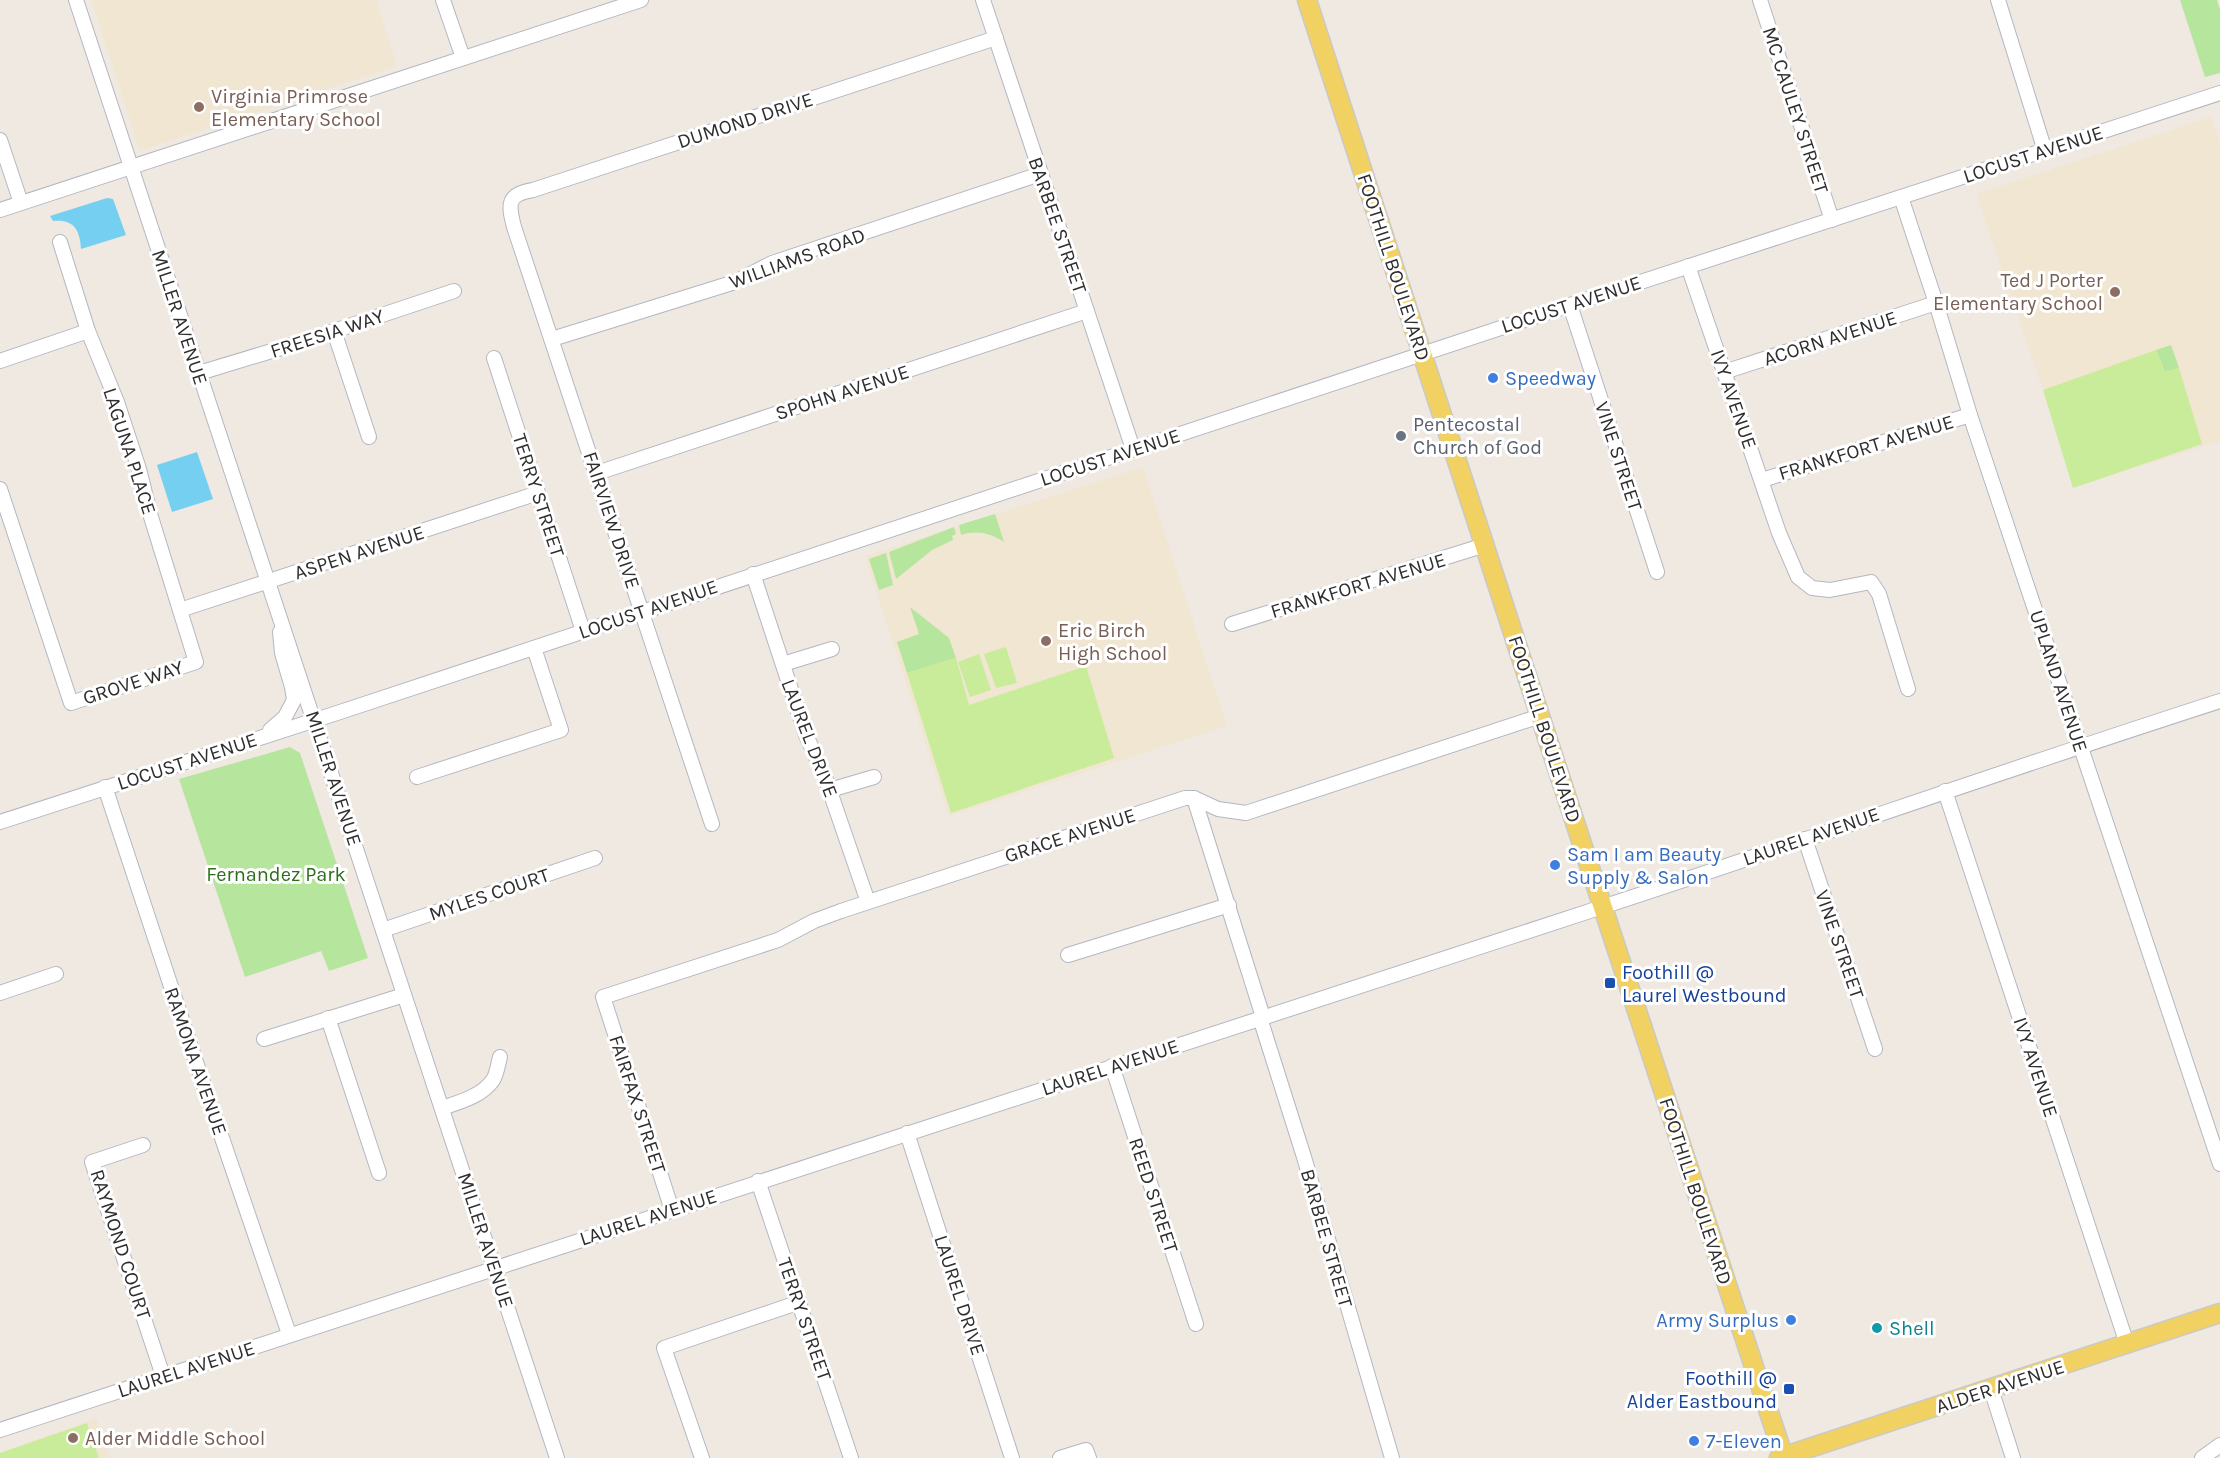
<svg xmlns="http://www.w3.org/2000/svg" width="2220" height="1458" font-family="Karla,sans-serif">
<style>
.education{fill:#f0e6d1}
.green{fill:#b6e59e}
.pitch{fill:#c9ec9a}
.water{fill:#75cff0}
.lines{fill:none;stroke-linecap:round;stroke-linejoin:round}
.minor-casing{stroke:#b4b7c1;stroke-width:16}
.major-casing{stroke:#c9c9c9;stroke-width:21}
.minor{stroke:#fff;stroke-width:14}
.major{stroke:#f2d163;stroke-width:18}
.education-dot{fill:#8d6e63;stroke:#fff;stroke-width:2}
.shop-dot{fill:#3f7fe0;stroke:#fff;stroke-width:2}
.worship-dot{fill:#6b7280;stroke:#fff;stroke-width:2}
.transit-dot{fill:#1a4fb4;stroke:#fff;stroke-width:2}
.culture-dot{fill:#0f9aa8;stroke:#fff;stroke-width:2}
.labels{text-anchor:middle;stroke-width:6;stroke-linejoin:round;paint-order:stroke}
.education-label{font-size:20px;fill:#785e54;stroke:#fff;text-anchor:start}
.street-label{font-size:20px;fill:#2e2e2e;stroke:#fff}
.shop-label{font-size:20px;fill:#366cbe;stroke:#fff;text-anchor:start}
.worship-label{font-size:20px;fill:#5b616d;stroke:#fff;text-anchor:start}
.park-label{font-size:20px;fill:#2c6e1b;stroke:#fff}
.transit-label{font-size:20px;fill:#164399;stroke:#fff;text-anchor:start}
.culture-label{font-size:20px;fill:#0d838f;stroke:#fff;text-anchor:start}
</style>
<rect width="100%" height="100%" fill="#efe9e1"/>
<g class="education">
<polygon points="91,0 376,0 397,66 142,150 139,148"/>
<polygon points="2211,117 2220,143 2220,441 2073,488 2043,390 1976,194"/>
<polygon points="1143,467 1227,726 949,816 865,556"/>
<polygon points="96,1418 110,1458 0,1458 0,1453"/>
</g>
<g class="green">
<polygon points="2180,0 2217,0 2220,9 2220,73 2205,77"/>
<polygon points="2171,345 2179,368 2165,372 2156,350"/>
<path d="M995 514 1004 542C990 533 978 530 961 535L959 525Z"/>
<polygon points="954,527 956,534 952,536 953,540 932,550 896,579 889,552"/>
<polygon points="886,553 893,585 879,590 869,559"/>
<polygon points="910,607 949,638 956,658 907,673 897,642 919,634"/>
<polygon points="290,747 300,753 368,958 329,971 321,951 245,977 179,779"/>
</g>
<g class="pitch">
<polygon points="2156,350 2165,372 2179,368 2202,444 2073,488 2043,390"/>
<polygon points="1006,647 1017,683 996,688 984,654"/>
<polygon points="979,654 991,690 970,697 958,662"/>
<polygon points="956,658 969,705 1086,666 1114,758 951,813 907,673"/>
<polygon points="87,1423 99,1458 0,1458 0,1453"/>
</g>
<g class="water">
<path d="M107 198 113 199 126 235 81 249C80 230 74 219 53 221L50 216Z"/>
<polygon points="197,452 213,499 172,512 157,465"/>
</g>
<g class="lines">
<g class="minor-casing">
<g id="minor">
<polyline points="76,0 557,1458"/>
<polyline points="443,0 463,58"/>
<polyline points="983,0 1133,449"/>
<polyline points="1760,0 1832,220"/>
<polyline points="1998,0 2045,151"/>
<polyline points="0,140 21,203"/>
<polyline points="1901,197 1936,303 1970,415 2220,1164"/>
<polyline points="0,210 641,0"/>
<polyline points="1688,266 1779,533 1798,577 1812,588 1830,590 1871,582 1879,594 1908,689"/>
<polyline points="1570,305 1657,572"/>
<polyline points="334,331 369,437"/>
<polyline points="552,339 735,282 772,263 1040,174"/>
<polyline points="494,358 583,631"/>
<polyline points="0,361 88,331"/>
<polyline points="1724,372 1936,303"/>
<polyline points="199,373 298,343 454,291"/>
<polyline points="597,473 1087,311"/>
<polyline points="1762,480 1970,415"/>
<polyline points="0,489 71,703 196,662 151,517 139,469 117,402 88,331 60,242"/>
<polyline points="753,574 806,735 825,777 868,902"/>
<polyline points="180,610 538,493"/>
<polyline points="1232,624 1485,545"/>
<polyline points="783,664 832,649"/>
<polyline points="270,730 285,717 294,700 292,687 282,653 280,632"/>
<polyline points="417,777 561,730 534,648"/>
<polyline points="105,787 196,1062 289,1334"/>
<polyline points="830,790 874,777"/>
<polyline points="1945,791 2127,1344"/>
<polyline points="1194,798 1263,1017"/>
<polyline points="0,822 337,713 1570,305 2220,93"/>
<path d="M712 824 514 227C508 204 507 194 533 190L996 38"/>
<polyline points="1805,839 1875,1049"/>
<polyline points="383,930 595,858"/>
<polyline points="1068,955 1229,905"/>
<polyline points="0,993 56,974"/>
<polyline points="328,1018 379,1173"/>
<polyline points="1260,1018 1304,1157 1392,1458"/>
<polyline points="264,1039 404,995"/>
<polyline points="1112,1066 1196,1324"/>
<path d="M442 1108C460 1102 482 1096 493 1080 497 1074 498 1064 500 1057"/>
<polyline points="907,1133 1012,1458"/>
<polyline points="143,1145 92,1162 163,1376"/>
<polyline points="758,1181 851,1458"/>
<polyline points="672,1210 603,997 778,940 814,921 841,911 1185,798 1194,798 1218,809 1246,813 1540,716"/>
<polyline points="1991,1389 2013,1458"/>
<path d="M0 1430C531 1254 1064 1083 1596 909 1805 841 2011 768 2220 701"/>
<polyline points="702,1458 664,1348 800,1302"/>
<polyline points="1060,1458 1086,1450 1089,1458"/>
<polyline points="2202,1458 2220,1445"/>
</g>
</g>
<g class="major-casing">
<g id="major">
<polyline points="1307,0 1540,716 1784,1458"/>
<polyline points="1779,1458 2220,1313"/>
</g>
</g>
<use href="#minor" class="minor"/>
<use href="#major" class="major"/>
</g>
<g class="education-dot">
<circle cx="199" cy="107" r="6"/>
<circle cx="2115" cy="292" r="6"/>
<circle cx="1046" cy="641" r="6"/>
<circle cx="73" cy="1438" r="6"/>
</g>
<g class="shop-dot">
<circle cx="1493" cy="378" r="6"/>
<circle cx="1555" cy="865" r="6"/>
<circle cx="1791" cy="1320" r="6"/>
<circle cx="1694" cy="1441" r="6"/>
</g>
<circle class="worship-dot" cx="1401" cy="436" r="6"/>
<g class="transit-dot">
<rect x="1604" y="977" width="12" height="12" rx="3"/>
<rect x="1783" y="1383" width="12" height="12" rx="3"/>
</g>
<circle class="culture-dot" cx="1877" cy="1328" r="6"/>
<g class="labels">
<g class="education-label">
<text x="211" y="103">Virginia Primrose<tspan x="211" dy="23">Elementary School</tspan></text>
<text x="2103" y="287" text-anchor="end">Ted J Porter<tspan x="2103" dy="23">Elementary School</tspan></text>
<text x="1058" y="637">Eric Birch<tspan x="1058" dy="23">High School</tspan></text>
<text x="85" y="1445">Alder Middle School</text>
</g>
<g class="street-label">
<text transform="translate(1796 110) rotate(72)" y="7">MC CAULEY STREET</text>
<text transform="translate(745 120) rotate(-18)" y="7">DUMOND DRIVE</text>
<text transform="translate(2033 154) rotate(-18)" y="7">LOCUST AVENUE</text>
<text transform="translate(1058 225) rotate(71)" y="7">BARBEE STREET</text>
<text transform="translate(797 258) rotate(-20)" y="7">WILLIAMS ROAD</text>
<text transform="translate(1394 267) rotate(72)" y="7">FOOTHILL BOULEVARD</text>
<text transform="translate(1571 304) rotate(-18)" y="7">LOCUST AVENUE</text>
<text transform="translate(180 317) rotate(72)" y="7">MILLER AVENUE</text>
<text transform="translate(327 333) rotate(-18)" y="7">FREESIA WAY</text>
<text transform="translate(1830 338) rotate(-18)" y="7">ACORN AVENUE</text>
<text transform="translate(842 392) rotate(-18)" y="7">SPOHN AVENUE</text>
<text transform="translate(1734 399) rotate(71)" y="7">IVY AVENUE</text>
<text transform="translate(1866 447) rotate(-17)" y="7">FRANKFORT AVENUE</text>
<text transform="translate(130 451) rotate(72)" y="7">LAGUNA PLACE</text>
<text transform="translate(1619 456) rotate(72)" y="7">VINE STREET</text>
<text transform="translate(1110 457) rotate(-18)" y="7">LOCUST AVENUE</text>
<text transform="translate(539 495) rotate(72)" y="7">TERRY STREET</text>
<text transform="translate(612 520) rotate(72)" y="7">FAIRVIEW DRIVE</text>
<text transform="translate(359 552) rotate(-18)" y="7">ASPEN AVENUE</text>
<text transform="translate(1358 585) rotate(-17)" y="7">FRANKFORT AVENUE</text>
<text transform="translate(648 609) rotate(-19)" y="7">LOCUST AVENUE</text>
<text transform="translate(2059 681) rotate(72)" y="7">UPLAND AVENUE</text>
<text transform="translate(133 682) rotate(-18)" y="7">GROVE WAY</text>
<text transform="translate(1545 729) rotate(72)" y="7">FOOTHILL BOULEVARD</text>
<text transform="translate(810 738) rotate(69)" y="7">LAUREL DRIVE</text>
<text transform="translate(187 761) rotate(-18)" y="7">LOCUST AVENUE</text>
<text transform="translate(334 778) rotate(72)" y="7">MILLER AVENUE</text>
<text transform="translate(1070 835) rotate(-18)" y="7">GRACE AVENUE</text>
<text transform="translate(1811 836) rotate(-19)" y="7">LAUREL AVENUE</text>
<text transform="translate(489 894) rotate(-19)" y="7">MYLES COURT</text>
<text transform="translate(1840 944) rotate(71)" y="7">VINE STREET</text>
<text transform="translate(196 1061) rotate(71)" y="7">RAMONA AVENUE</text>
<text transform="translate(1110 1067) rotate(-18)" y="7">LAUREL AVENUE</text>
<text transform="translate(2036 1067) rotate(72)" y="7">IVY AVENUE</text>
<text transform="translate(638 1104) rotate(72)" y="7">FAIRFAX STREET</text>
<text transform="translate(1696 1191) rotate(72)" y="7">FOOTHILL BOULEVARD</text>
<text transform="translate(1154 1195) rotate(72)" y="7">REED STREET</text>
<text transform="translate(648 1217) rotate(-18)" y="7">LAUREL AVENUE</text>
<text transform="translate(1327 1238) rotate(74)" y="7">BARBEE STREET</text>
<text transform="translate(486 1240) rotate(72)" y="7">MILLER AVENUE</text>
<text transform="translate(121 1244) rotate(72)" y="7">RAYMOND COURT</text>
<text transform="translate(960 1295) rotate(72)" y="7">LAUREL DRIVE</text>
<text transform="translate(805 1319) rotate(71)" y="7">TERRY STREET</text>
<text transform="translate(186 1369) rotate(-18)" y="7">LAUREL AVENUE</text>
<text transform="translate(2000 1386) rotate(-18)" y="7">ALDER AVENUE</text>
</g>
<g class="shop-label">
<text x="1505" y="385">Speedway</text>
<text x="1567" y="861">Sam I am Beauty<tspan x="1567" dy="23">Supply &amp; Salon</tspan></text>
<text x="1779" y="1327" text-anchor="end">Army Surplus</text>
<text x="1706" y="1448">7-Eleven</text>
</g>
<g class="worship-label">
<text x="1413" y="431">Pentecostal<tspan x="1413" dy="23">Church of God</tspan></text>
</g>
<g class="park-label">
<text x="276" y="881">Fernandez Park</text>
</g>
<g class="transit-label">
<text x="1622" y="979">Foothill @<tspan x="1622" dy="23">Laurel Westbound</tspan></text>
<text x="1777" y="1385" text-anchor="end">Foothill @<tspan x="1777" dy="23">Alder Eastbound</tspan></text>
</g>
<g class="culture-label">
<text x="1889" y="1335">Shell</text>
</g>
</g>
</svg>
